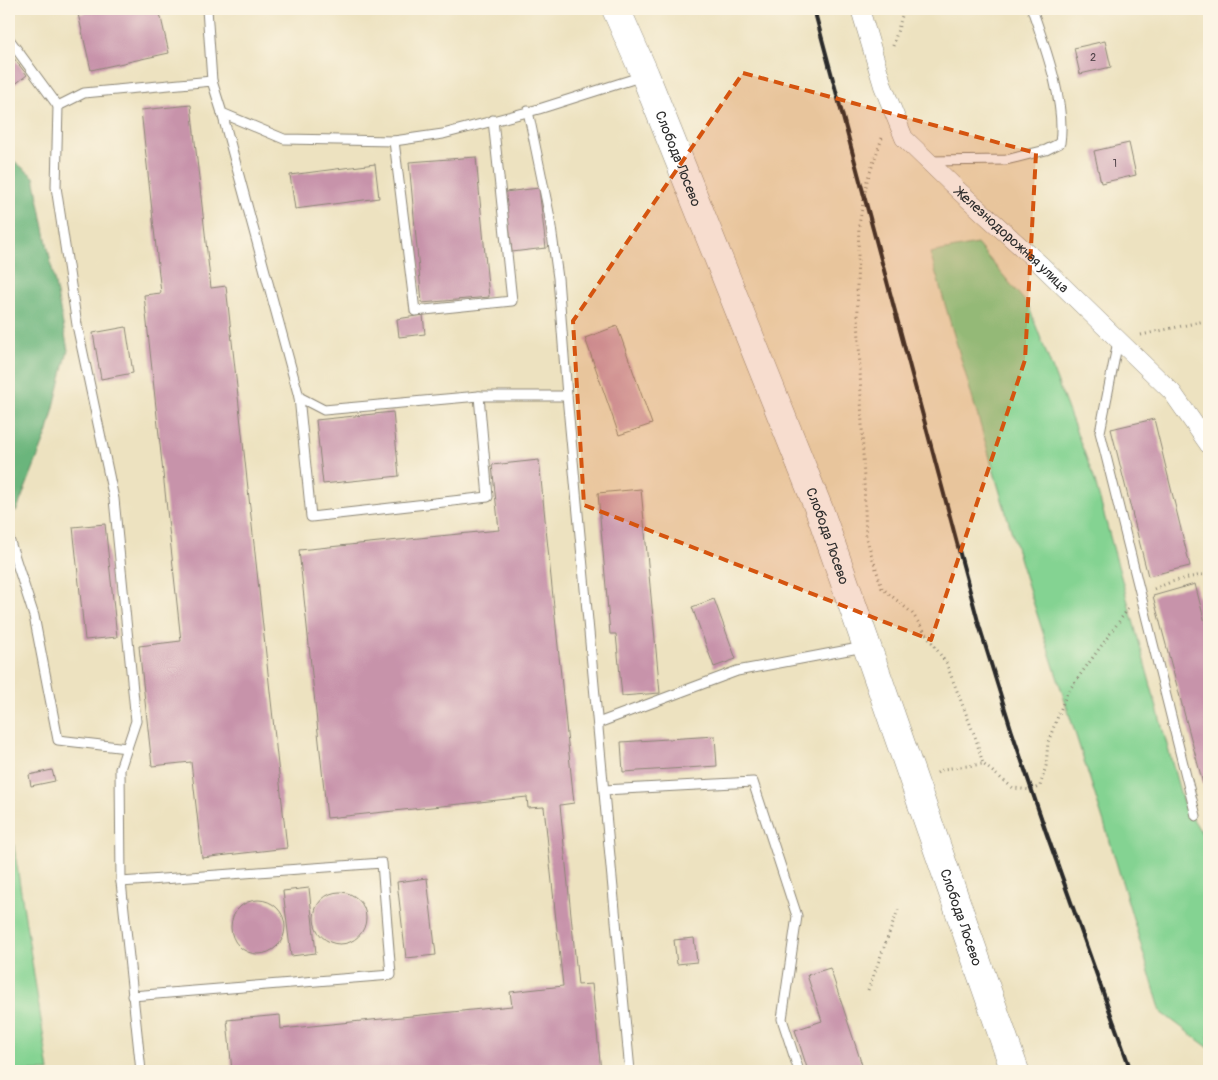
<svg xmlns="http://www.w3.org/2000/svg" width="1218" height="1080" font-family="Pangolin,sans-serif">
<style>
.green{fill:#84d392;stroke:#587f5e}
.forest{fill:#6bb57c;stroke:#4b7054}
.building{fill:#c793aa}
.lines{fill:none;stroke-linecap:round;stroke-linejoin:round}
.lane-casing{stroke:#8c8676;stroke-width:11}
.street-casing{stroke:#8c8676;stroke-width:19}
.primary-casing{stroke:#8c8676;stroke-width:29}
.path{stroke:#8c8676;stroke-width:3;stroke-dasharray:1 4;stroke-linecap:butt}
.lane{stroke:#fff;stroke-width:9}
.street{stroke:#fff;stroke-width:18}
.primary{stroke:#fff;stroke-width:28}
.rail{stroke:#2b2b2b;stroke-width:4}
.marked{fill:#d5540f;fill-opacity:0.2;stroke:#d5540f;stroke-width:4;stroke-dasharray:10 6;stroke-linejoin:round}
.labels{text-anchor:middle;stroke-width:4.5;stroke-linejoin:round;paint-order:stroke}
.number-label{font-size:11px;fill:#52454b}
.street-label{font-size:14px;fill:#2b2b2b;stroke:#fcf5e5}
</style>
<rect width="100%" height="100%" fill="#fcf5e5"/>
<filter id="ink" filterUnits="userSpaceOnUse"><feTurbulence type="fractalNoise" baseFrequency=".02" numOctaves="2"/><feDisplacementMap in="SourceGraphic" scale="10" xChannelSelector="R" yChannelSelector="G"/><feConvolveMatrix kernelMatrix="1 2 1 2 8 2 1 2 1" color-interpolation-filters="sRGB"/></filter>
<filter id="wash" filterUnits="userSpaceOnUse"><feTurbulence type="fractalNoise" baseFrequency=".0096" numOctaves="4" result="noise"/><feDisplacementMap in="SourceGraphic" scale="20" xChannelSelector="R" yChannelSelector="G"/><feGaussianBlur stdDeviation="1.12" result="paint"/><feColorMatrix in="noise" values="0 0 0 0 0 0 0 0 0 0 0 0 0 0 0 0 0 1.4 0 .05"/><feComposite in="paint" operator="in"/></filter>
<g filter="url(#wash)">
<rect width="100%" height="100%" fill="#ede2c0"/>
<g class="green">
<polygon points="977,244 1028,305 1094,478 1183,803 1209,845 1209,1048 1161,1012 1111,845 1021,564 930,253"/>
<polygon points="9,815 49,1071 9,1071"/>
</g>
<polygon class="forest" points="9,157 34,177 68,350 48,431 16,512 9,493"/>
<g id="blocks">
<g class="building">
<polygon points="103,9 159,9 169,53 91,70 78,14"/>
<polygon points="1105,41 1111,67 1080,74 1074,48"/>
<polygon points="9,52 27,75 9,89"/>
<polygon points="191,105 211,288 226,286 287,848 202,858 191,762 152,766 139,646 181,641 144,295 161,293 141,110"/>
<polygon points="1129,143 1136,175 1101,183 1094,151"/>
<polygon points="476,157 489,297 422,303 409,162"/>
<polygon points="375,164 379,198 295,209 290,175"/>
<polygon points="539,188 546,248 512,252 505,192"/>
<polygon points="423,315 425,334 399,337 397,319"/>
<polygon points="617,326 652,424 619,435 585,338"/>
<polygon points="126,327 133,373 101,379 93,333"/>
<polygon points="393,412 399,476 323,484 316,420"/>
<polygon points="1154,419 1190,566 1148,576 1111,429"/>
<polygon points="539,460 574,803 560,805 578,985 592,984 601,1071 232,1071 227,1020 280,1015 281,1029 512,1006 510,992 563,986 544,807 528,808 527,797 327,818 299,550 499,530 492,465"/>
<polygon points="641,489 660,693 622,696 616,634 610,634 598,493"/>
<polygon points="105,524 117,637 85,640 73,527"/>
<polygon points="1195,584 1209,638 1209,806 1153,596"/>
<polygon points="714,599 736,659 714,667 692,607"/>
<polygon points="715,736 717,766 623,772 621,742"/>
<polygon points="52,770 55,781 31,786 29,775"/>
<polygon points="427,878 436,955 406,958 397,882"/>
<polygon points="309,888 316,953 291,956 283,891"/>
<circle cx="340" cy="918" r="26"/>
<circle cx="258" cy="927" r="27"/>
<polygon points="694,938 697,962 677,964 674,940"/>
<polygon points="830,968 864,1071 808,1071 795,1030 822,1021 807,975"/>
</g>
</g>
</g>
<g filter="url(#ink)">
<use href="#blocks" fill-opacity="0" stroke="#8c8676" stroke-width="1"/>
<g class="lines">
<g class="lane-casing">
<g id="lane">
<polyline points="207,9 212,81"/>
<polyline points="9,39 58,106"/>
<polyline points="528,111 549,213 558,278 567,396"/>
<polyline points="222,113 299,397 324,410 479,396 567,396 630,1071"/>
<polyline points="394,141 415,311 512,301 493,120"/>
<path d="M929 161 1006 160 1046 150 1060 143C1066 103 1045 47 1032 9"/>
<polyline points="1118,341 1100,432 1196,816"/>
<polyline points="299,397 311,517 488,497 479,396"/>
<polyline points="9,539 34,616 58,740 127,748"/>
<polyline points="598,723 737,671 864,647"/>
<polyline points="604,790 753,782 797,916 782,1019 799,1071"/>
<polyline points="121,882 382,863 391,975 132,996"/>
<polyline points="141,1071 121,882 120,769 136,721 114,499 77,325 56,187 58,106 84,93 212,81 222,113 284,139 394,141 443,134 539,109 643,76"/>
</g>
</g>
<g class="street-casing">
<g id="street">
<path id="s1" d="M860 9 883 86 904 138 959 191 1041 265 1172 392 1209 445"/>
</g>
</g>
<g class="primary-casing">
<g id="primary">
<path id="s2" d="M616 9 645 75 820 512 1015 1071"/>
</g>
</g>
<g class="path">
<polyline points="893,46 904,9"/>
<polyline points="882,138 867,181 859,225 857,286 866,537 882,588 912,613 946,663 976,739 983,764 1013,788 1032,790 1040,786 1046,766 1048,742 1067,693 1128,609"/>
<polyline points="1141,335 1209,320"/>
<polyline points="1154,589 1171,582 1209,573"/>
<polyline points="937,773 943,769 983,764"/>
<polyline points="868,990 898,910"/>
</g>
<use href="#lane" class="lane"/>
<use href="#street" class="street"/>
<use href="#primary" class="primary"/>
<polyline class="rail" points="814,9 979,625 1012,732 1046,832 1131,1071"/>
</g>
</g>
<path class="marked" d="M743 73 1036 153 1025 360 931 640 584 505 573 321Z"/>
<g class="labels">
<g class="number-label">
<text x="1093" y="61">2</text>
<text x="1115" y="167">1</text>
</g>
<g class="street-label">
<text dy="5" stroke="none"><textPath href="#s2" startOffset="162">Слобода Лосево</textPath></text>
<text dy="5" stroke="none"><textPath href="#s1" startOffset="285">Железнодорожная улица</textPath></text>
<text dy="5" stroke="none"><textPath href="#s2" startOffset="568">Слобода Лосево</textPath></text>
<text dy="5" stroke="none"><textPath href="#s2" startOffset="972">Слобода Лосево</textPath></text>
</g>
</g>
<rect width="1218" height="1080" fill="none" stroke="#fcf5e5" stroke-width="30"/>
</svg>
